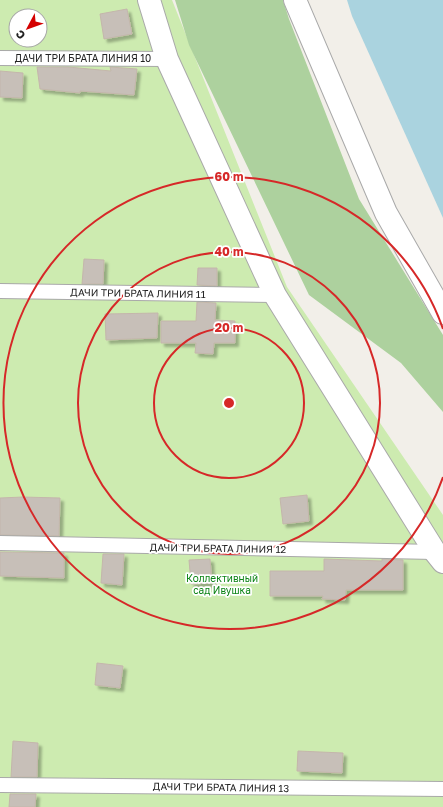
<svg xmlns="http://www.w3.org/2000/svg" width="443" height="807" font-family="'Golos Text',sans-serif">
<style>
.grass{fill:#cdebb0;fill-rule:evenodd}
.forest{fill:#add19e}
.water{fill:#aad3df}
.building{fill:#c7bfb8;stroke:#c4b6ab;filter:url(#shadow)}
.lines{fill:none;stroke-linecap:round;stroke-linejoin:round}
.lane-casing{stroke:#a9a9a9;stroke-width:16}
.street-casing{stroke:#a9a9a9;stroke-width:24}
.lane{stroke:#fff;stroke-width:14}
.street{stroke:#fff;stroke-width:22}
.ring{fill:none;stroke:#d62828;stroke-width:2}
.labels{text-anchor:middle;stroke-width:3.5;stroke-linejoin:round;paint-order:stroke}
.street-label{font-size:10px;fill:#222;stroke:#fff}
.park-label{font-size:10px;fill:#0c8416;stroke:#fff}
.centre{fill:#d62828;stroke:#fff;stroke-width:2}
.ring-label{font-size:12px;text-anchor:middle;font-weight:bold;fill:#d62828;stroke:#fff;stroke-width:3.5;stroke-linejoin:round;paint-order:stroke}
</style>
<defs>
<filter id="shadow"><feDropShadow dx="3.5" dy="3.5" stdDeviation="1" flood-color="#0004"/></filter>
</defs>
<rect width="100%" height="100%" fill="#f2efe9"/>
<path class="grass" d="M0 0H172L287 287 443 515V807H0ZM16 16H40V40H16Z"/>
<polygon class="forest" points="175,0 283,0 289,19 359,199 443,335 443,412 401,363 309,295 189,45"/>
<polygon class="water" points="347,0 443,0 443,218 352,16"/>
<g class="building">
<polygon points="127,9 132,34 104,39 100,14"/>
<polygon points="37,67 68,67 111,71 110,67 137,69 134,95 80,91 80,93 40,89"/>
<polygon points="0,71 23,73 22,98 0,97"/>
<polygon points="84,259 104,260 103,284 82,284"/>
<polygon points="198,268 217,268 217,286 197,285"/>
<polygon points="197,302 216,303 215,320 235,321 235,343 214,343 213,354 195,353 196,343 161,343 161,321 196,321"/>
<polygon points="158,313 157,338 106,340 105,314"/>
<polygon points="307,495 309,521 283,524 280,498"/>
<polygon points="23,497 60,498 59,536 0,535 0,498"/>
<polygon points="0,552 64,553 64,578 0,576"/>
<polygon points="103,554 124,554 122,585 101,583"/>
<polygon points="210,559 212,583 191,584 189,560"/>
<polygon points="324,559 382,561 382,559 403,560 403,590 346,590 345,600 322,599 323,596 270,596 270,571 324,571"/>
<polygon points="97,663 123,666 120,688 95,685"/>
<polygon points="13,741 38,743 37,777 11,777"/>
<polygon points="298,751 343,753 342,773 297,771"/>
<polygon points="10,794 36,794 35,807 9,807"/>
</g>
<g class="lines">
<g class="lane-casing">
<g id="lane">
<polyline points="0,58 167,59"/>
<polyline points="0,291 275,295"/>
<polyline points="0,543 435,552"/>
<polyline points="0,785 443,789"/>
</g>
</g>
<g class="street-casing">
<g id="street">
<polyline points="149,0 167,59 275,295 435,552 443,562"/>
<polyline points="295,0 386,213 443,313"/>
</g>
</g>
<use href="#lane" class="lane"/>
<use href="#street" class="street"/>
</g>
<g class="ring">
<circle cx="229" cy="403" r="75"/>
<circle cx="229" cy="403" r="151"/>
<path d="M443 477A226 226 0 1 1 443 329"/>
</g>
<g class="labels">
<g class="street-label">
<text x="83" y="62">ДАЧИ ТРИ БРАТА ЛИНИЯ 10</text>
<text transform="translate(138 293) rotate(1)" y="4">ДАЧИ ТРИ БРАТА ЛИНИЯ 11</text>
<text transform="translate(218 548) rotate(1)" y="4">ДАЧИ ТРИ БРАТА ЛИНИЯ 12</text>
<text transform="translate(221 787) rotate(1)" y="4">ДАЧИ ТРИ БРАТА ЛИНИЯ 13</text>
</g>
<g class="park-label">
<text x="222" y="582">Коллективный<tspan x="222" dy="12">сад Ивушка</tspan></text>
</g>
</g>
<circle cx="229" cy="403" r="6" class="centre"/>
<g class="ring-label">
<text x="229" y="181">60 m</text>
<text x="229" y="256">40 m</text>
<text x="229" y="332">20 m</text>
</g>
<g transform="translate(28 28) rotate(229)"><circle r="19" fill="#ffffff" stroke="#a7a7a7"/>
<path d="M0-3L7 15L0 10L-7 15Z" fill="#d40000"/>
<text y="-6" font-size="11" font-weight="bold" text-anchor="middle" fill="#222222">С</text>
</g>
</svg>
